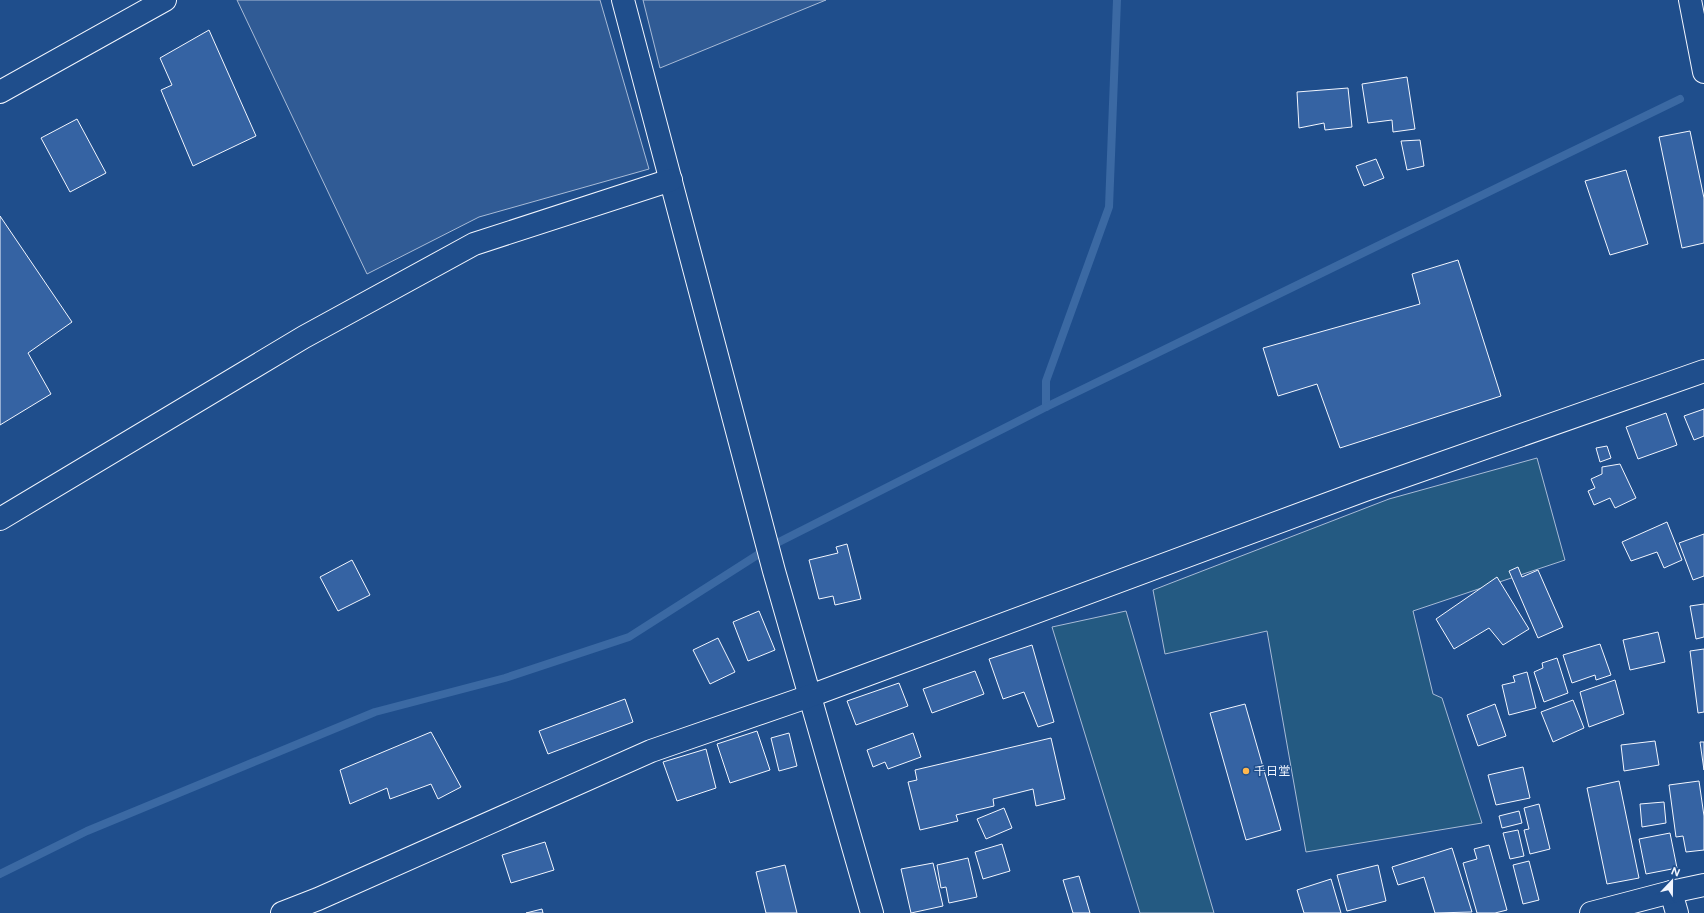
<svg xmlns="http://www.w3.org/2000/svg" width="1704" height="913" font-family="Figtree,'Noto Sans JP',sans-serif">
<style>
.green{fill:#245a82;stroke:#a8bbd7}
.parking{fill:#305b95;stroke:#a8bbd7}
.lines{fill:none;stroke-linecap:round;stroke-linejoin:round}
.stream{stroke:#3b69a3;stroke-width:8}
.building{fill:#3563a3;stroke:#f2f6ff}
.street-casing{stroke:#f2f6ff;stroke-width:24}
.secondary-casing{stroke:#f2f6ff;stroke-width:24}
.street{stroke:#1f4e8c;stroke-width:22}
.secondary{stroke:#1f4e8c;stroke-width:22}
.poi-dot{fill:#ffb74d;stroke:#1f4e8c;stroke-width:1.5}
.labels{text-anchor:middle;stroke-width:3;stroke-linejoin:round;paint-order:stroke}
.poi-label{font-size:12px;fill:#f2f6ff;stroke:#1f4e8c;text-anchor:start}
</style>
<rect width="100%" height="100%" fill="#1f4e8c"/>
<g class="green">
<polygon points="1537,458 1565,560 1413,611 1433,694 1442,698 1482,823 1306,852 1267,631 1165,654 1153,590 1389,499"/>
<polygon points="1126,611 1214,913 1140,913 1052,627"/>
</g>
<g class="parking">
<polygon points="237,0 600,0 649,169 479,217 367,274"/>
<polygon points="643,0 826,0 660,68"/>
</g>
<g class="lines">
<g class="stream">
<polyline points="1046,407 1046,381 1109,207 1117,0"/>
<polyline points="0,874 87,831 375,712 505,678 629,637 773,545 1046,407 1680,99"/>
</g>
</g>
<g class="building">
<polygon points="209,30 256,136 193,166 161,90 172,85 160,58"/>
<polygon points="1407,77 1415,129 1393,132 1392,120 1368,123 1362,84"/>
<polygon points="1348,88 1352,127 1325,130 1324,123 1299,128 1297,92"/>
<polygon points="77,119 106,173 70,192 41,138"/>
<polygon points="1690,131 1704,198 1704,243 1682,248 1659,137"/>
<polygon points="1420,140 1424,166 1407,170 1401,141"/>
<polygon points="1376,159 1384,178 1364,186 1356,166"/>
<polygon points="1626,170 1648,244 1610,255 1585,181"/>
<polygon points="0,216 72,322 28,353 51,394 0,425"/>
<polygon points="1458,260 1501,396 1340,448 1317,384 1278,396 1263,348 1420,304 1412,274"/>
<polygon points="1704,409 1704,436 1694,440 1684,416"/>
<polygon points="1666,413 1677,445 1638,459 1626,427"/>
<polygon points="1607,446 1611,458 1600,462 1596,448"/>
<polygon points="1620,464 1636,498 1615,508 1610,498 1594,505 1588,491 1595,488 1591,479 1602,474 1602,467"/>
<polygon points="1667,522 1682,560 1664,568 1657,552 1631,561 1622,542"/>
<polygon points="1704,534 1704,576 1693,580 1679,543"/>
<polygon points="847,544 861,599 835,605 833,596 819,599 809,560 838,553 836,547"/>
<polygon points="352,560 370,595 338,611 320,577"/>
<polygon points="1518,567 1522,577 1538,570 1563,627 1538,638 1509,571"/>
<polygon points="1497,577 1529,629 1503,645 1489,628 1454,649 1436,619"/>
<polygon points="1704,604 1704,637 1696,639 1690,606"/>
<polygon points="759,611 775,650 748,661 733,622"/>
<polygon points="1658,632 1665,662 1630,670 1623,640"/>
<polygon points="718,638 735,672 710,684 693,650"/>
<polygon points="1600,644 1611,675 1596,680 1595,675 1572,683 1563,655"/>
<polygon points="1032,645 1054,722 1038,727 1024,692 1003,699 989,659"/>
<polygon points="1704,649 1704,712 1698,713 1690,651"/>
<polygon points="1557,658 1568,693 1544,702 1534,672 1543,668 1542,663"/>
<polygon points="975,671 984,694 932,713 923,689"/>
<polygon points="1527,672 1536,708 1509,715 1502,685 1515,682 1513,676"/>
<polygon points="1615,680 1624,714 1589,727 1580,692"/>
<polygon points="899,683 908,706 856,725 847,701"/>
<polygon points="625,699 633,722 548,754 539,731"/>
<polygon points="1573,700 1584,728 1553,742 1541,712"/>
<polygon points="1245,704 1281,830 1246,840 1210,713"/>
<polygon points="1495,704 1506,736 1478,746 1467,715"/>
<polygon points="757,731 770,770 730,783 717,744"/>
<polygon points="431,732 461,787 438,799 431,784 390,799 387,788 350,804 340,770"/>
<polygon points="789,733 797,766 779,771 771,738"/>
<polygon points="913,733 921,757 888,769 885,762 873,767 867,750"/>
<polygon points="1051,738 1065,799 1036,806 1033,789 993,799 994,806 956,815 958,821 920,830 908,782 917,780 915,770"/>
<polygon points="1655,741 1659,765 1624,771 1621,745"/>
<polygon points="1700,742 1704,742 1704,770"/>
<polygon points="706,749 716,788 677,801 663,762"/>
<polygon points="1523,767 1530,798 1496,805 1488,775"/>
<polygon points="1619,781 1639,878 1607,884 1587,788"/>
<polygon points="1699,781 1704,816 1704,850 1686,852 1683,836 1676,837 1669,785"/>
<polygon points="1664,802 1666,823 1642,827 1640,804"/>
<polygon points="1539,804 1550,849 1530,854 1524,830 1529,829 1524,808"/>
<polygon points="1004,808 1012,828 986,839 977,819"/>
<polygon points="1519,811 1522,823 1502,828 1499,816"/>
<polygon points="1518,830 1524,856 1510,859 1503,833"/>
<polygon points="1670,833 1677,868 1646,874 1639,839"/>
<polygon points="545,842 554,870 511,883 502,855"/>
<polygon points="1002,844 1010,871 983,879 975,852"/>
<polygon points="1489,845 1507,910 1495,913 1477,913 1463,863 1477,859 1474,849"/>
<polygon points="1452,848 1472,912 1435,913 1424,877 1398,885 1392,867"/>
<polygon points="968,858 977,897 949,903 946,887 941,888 937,865"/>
<polygon points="1529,861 1539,900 1523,904 1513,865"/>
<polygon points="933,863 943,906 911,913 901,869"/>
<polygon points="785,865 797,913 766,913 756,872"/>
<polygon points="1378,865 1386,901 1347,911 1337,875"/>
<polygon points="1079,876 1090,913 1073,913 1063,880"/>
<polygon points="1331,879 1341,913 1304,913 1297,890"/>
<polygon points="542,909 543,913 526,913"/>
</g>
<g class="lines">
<g class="street-casing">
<g id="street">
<polyline points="0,92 165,0"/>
<polyline points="1671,892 1677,913"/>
</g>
</g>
<g class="secondary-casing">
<g id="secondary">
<polyline points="623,0 774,571 872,913"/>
<polyline points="1690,0 1704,72"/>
<polyline points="0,519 304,337 474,244 671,180"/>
<polyline points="282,913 318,899 651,751 810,696 1365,490 1704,371"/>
<polyline points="1591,913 1671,892 1704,885"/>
</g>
</g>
<use href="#street" class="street"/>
<use href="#secondary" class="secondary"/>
</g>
<circle class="poi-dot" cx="1246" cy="771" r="4"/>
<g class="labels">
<g class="poi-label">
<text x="1254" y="775">千日堂</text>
</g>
</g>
<g transform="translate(1672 881) rotate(22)" stroke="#1f4e8c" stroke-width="3" paint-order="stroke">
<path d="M0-3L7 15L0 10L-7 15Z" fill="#f2f6ff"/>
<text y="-6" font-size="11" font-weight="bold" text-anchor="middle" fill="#f2f6ff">N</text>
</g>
</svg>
